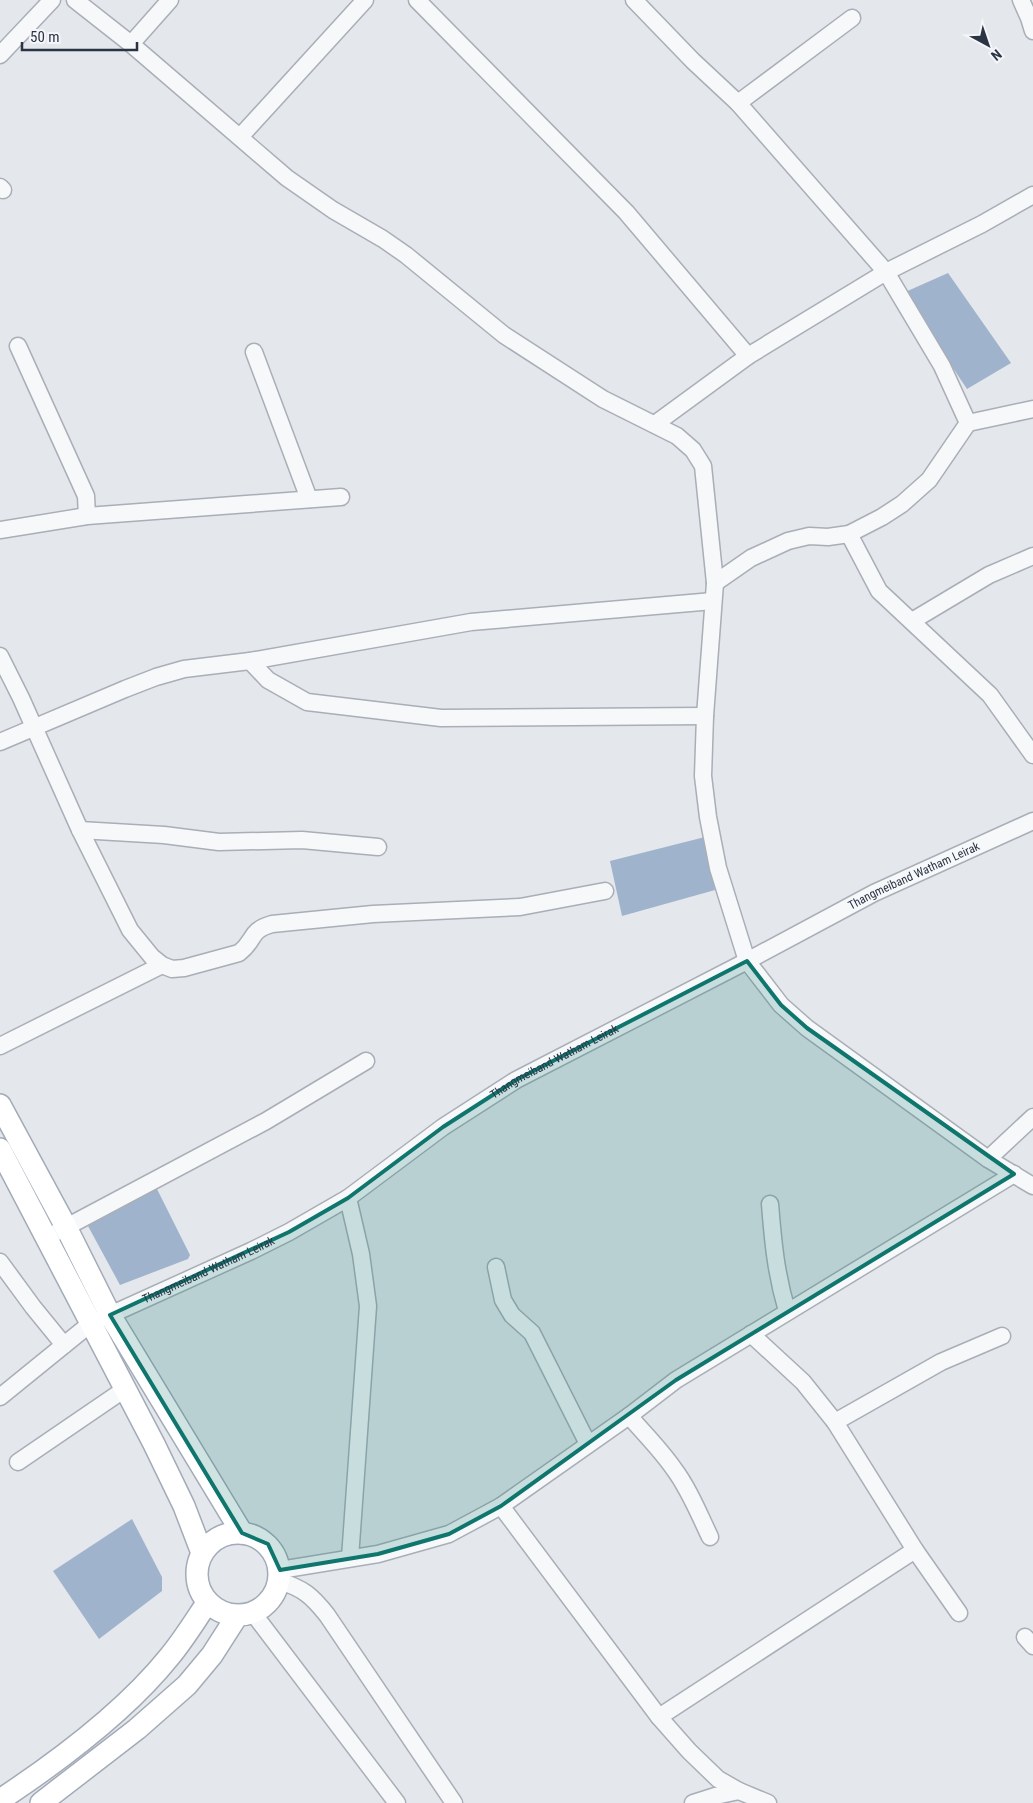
<svg xmlns="http://www.w3.org/2000/svg" width="1033" height="1803" font-family="'Roboto Condensed',sans-serif">
<style>
.water{fill:#9fb4cc}
.lines{fill:none;stroke-linecap:round;stroke-linejoin:round}
.minor-casing{stroke:#a9aeb7;stroke-width:19}
.major-casing{stroke:#a3abb8;stroke-width:24}
.minor{stroke:#f7f8fa;stroke-width:16}
.major{stroke:#fff;stroke-width:21}
.marked{fill:#0f766e;fill-opacity:0.2;stroke:#0f766e;stroke-width:4;stroke-linejoin:round}
.labels{text-anchor:middle;stroke-width:5;stroke-linejoin:round;paint-order:stroke}
.street-label{font-size:12px;fill:#2b3445;stroke:#f4f6f9}
</style>
<rect width="100%" height="100%" fill="#e4e7ec"/>
<g class="water">
<polygon points="948,273 1011,363 967,389 903,293"/>
<polygon points="705,837 715,890 622,916 610,861"/>
<polygon points="156,1187 190,1255 188,1259 120,1285 88,1226"/>
<polygon points="132,1519 162,1577 162,1591 99,1639 53,1571"/>
</g>
<g class="lines">
<g class="minor-casing">
<g id="minor">
<polyline points="75,0 131,44 287,178 333,210 383,239 406,255 504,335 603,399 677,436 693,450 703,466 715,583 705,716 703,776 708,817 718,868 747,961 781,1005 807,1028 988,1159 1033,1186"/>
<polyline points="417,0 626,212 748,356"/>
<polyline points="634,0 693,61 738,103 886,272 942,366 968,423 929,480 902,504 882,517 849,534 828,537 809,536 788,541 751,558 715,583"/>
<polyline points="1021,0 1029,18 1033,31"/>
<polyline points="131,44 170,0"/>
<polyline points="0,55 52,0"/>
<polyline points="738,103 852,18"/>
<polyline points="240,137 365,0"/>
<polyline points="0,187 3,190"/>
<polyline points="18,346 86,496 87,516"/>
<polyline points="254,352 309,499"/>
<polyline points="968,423 1033,409"/>
<polyline points="655,424 748,356 886,272 982,224 1033,195"/>
<polyline points="0,530 87,516 341,497"/>
<polyline points="849,534 879,591 990,695 1033,755"/>
<polyline points="912,621 989,575 1033,556"/>
<path d="M0 656 21 698 80 830 130 930 152 957 162 965 172 969 184 968 239 953C256 940 248 931 272 924L373 914 520 907 605 891"/>
<polyline points="250,661 268,680 307,702 441,718 705,716"/>
<polyline points="0,742 125,689 156,677 184,669 250,661 471,622 713,601"/>
<polyline points="80,830 164,835 219,842 302,840 378,847"/>
<polyline points="0,1046 162,965"/>
<polyline points="988,1159 1033,1117"/>
<polyline points="348,1198 361,1254 368,1306 350,1558"/>
<path d="M770 1204C773 1242 776 1274 787 1311"/>
<polyline points="57,1232 266,1121 366,1061"/>
<polyline points="0,1262 33,1307 64,1345"/>
<polyline points="496,1267 503,1300 512,1315 532,1333 588,1444"/>
<polyline points="751,1334 803,1382 835,1422 915,1550 959,1613"/>
<path id="s1" d="M0 1397 90 1324 251 1251 289 1232 348 1198 443 1127 516 1080 747 961 874 893 1033 821"/>
<path d="M629 1416C644 1433 661 1450 674 1469 689 1489 699 1514 710 1537"/>
<polyline points="835,1422 941,1362 1002,1336"/>
<polyline points="18,1462 125,1389"/>
<polyline points="501,1506 659,1717 689,1751 718,1779 739,1791 768,1803"/>
<polyline points="280,1570 378,1554 449,1534 501,1506 629,1416 676,1380 1014,1174"/>
<path d="M279 1581C303 1588 312 1596 327 1615L454 1803"/>
<polyline points="253,1613 397,1803"/>
<polyline points="1025,1637 1033,1646"/>
<polyline points="659,1717 915,1550"/>
<polyline points="693,1803 715,1796 739,1791"/>
</g>
</g>
<g class="major-casing">
<g id="major">
<polyline points="0,1105 66,1227 110,1315 242,1533"/>
<polyline points="0,1149 154,1444 184,1506 202,1553"/>
<circle cx="238" cy="1574" r="41"/>
<path d="M0 1800C59 1761 126 1711 170 1656 184 1639 195 1621 207 1603"/>
<polyline points="41,1803 137,1729 187,1685 212,1655 237,1616"/>
</g>
</g>
<use href="#minor" class="minor"/>
<use href="#major" class="major"/>
</g>
<path class="marked" d="M747 961 781 1005 807 1028 1014 1174 676 1380 501 1506 449 1534 378 1554 280 1570 268 1544 242 1533 110 1315 289 1232 348 1198 443 1127 516 1080Z"/>
<g class="labels">
<g class="street-label">
<text dy="4" stroke="none"><textPath href="#s1" startOffset="1056">Thangmeiband Watham Leirak</textPath></text>
<text dy="4" stroke="none"><textPath href="#s1" startOffset="651">Thangmeiband Watham Leirak</textPath></text>
<text dy="4" stroke="none"><textPath href="#s1" startOffset="246">Thangmeiband Watham Leirak</textPath></text>
</g>
</g>
<g transform="translate(988 45) rotate(140)" stroke="#f4f6f9" stroke-width="4" paint-order="stroke">
<path d="M0-4L9 19L0 12L-9 19Z" fill="#2b3445"/>
<text y="-8" font-size="14" font-weight="bold" text-anchor="middle" fill="#2b3445">N</text>
</g>
<path d="M22 42v8h115v-8" fill="none" stroke="#2b3445" stroke-width="2.5"/>
<text x="30" y="42" font-size="15" fill="#2b3445" stroke="#f4f6f9" stroke-width="4" paint-order="stroke">50 m</text>
</svg>
